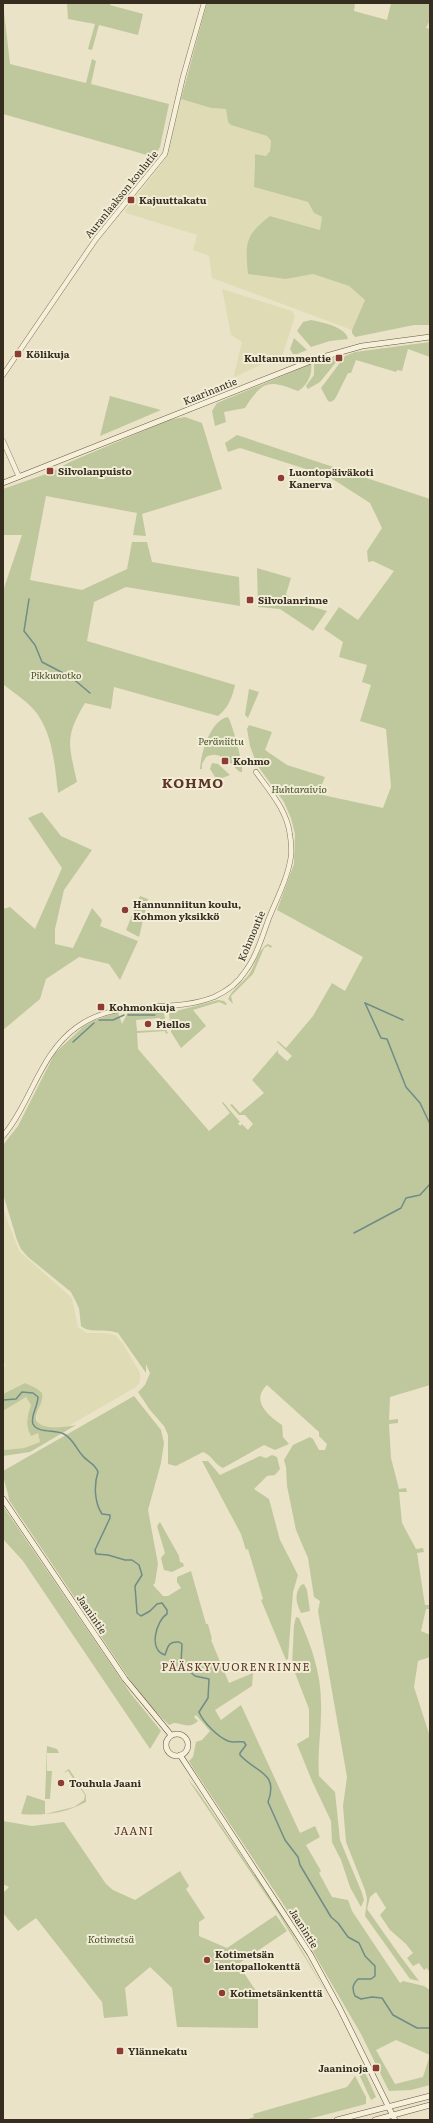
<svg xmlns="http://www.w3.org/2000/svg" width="433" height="2123" font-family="Literata,serif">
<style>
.farmland{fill:#dfdcb5}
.green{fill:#bfc89c}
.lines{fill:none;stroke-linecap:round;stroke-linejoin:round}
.stream{stroke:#6f8c88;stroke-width:1.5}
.tertiary-casing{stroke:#84765e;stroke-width:5.5}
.secondary-casing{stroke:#665741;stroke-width:6}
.tertiary{stroke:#f6f0da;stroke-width:4.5}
.secondary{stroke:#f6f0da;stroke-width:5}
.poi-dot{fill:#8e3b33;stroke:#f2edd6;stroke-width:1.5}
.labels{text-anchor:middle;stroke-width:4;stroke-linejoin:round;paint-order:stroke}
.street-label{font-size:10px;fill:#362d20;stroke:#f2edd6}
.poi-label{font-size:10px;font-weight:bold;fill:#362d20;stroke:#f2edd6;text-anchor:start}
.park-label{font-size:10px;font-style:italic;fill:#435129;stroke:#f2edd6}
.neighbourhood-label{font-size:11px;letter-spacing:1px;fill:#5f3524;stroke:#f2edd6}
.district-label{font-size:14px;font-weight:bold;letter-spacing:1px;fill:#5f3524;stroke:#f2edd6}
</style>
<rect width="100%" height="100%" fill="#eae3c7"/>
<g class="farmland">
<polygon points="181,99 211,108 226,109 228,122 231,125 267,136 271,141 270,151 266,156 256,154 254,162 254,187 308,202 314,213 322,217 320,230 271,216 286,279 313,274 349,286 365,300 352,330 212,278 209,256 193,250 197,235 126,213 125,211 166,158"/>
<polygon points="222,289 292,311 295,316 283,354 235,377 234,375 242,342 231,335"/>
<polygon points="3,1209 19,1251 72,1298 78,1327 87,1333 106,1333 115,1335 124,1345 140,1373 140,1382 136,1387 65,1428 41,1426 38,1423 36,1414 42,1397 36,1388 25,1383 3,1394 3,1368 6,1365 3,1362"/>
<polygon points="26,1396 31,1405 27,1419 38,1433 40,1442 24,1448 3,1450 3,1411"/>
</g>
<g class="green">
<polygon points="3,3 10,64 86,83 92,59 96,61 91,84 169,104 160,147 154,157 3,114"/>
<polygon points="67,3 110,3 110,5 143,14 138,35 99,25 92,50 88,49 95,24 68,19"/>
<path d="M207 3H355L354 11 387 20 391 3H430V20L426 28 430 29V325H414L355 337 352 333V330L365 300 349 286 313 274 286 279 248 274C245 243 245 235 270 216L320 230 322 217 314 213 308 202 254 187 255 154 266 156 270 151 271 141 267 136 231 125 228 122 226 109 211 108 181 99Z"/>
<path d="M311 320C322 322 346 327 348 339L330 341 311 347 297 331 303 322Z"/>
<polygon points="294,338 307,350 297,354 293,354 290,349"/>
<polygon points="430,342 430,357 408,349 402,371 397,370 396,372 356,360 351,373 348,373 335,399 331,402 328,401 321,388 345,356 355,352"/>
<polygon points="336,358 337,361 320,382 308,389 306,386 314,375 314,362"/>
<path d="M311 364C313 374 307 386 298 391 267 379 263 381 245 408L224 412 226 422 215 426 212 411 217 403Z"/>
<polygon points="110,396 161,410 100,436"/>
<path d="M185 417 202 423 222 489 142 514 146 536 133 535 137 513 46 496 30 580 82 590 127 569 132 542H147L152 562 239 577 240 606 126 587 94 602 87 641 235 685C232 697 229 707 218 716L114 687 111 709 85 703C64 738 69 745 77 782L58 793C55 767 53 737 38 715 29 702 15 694 3 684V591L22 535H3V489L49 473 72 461 169 420Z"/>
<path d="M237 435 430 499V1385L390 1397 389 1420 398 1419V1423L389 1424 391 1458 399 1489 406 1488 407 1492H399L402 1523 416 1549 423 1548 424 1552 417 1553 425 1605H430V1609H426L421 1631 430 1635V1657L418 1661 414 1687 430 1737V1973L427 1968 424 1970 419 1963 413 1966 407 1958 413 1953 406 1944 390 1930 380 1915 386 1908 376 1892 370 1897 367 1909 398 1953 419 1981 410 1979 365 1916 367 1899 365 1890 346 1842 343 1806 347 1777 318 1611 320 1601 314 1597 308 1558 296 1530 287 1486 286 1467 284 1460 293 1445 310 1437 313 1439 319 1450H325L327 1444 319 1436V1432L267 1385C250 1401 269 1416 282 1425L283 1437 289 1444 275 1450 264 1445 223 1468C215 1465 213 1456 203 1452L176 1466 168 1464V1435L164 1426 150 1410 138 1392 145 1385 150 1373 146 1364V1373L118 1333C106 1328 90 1334 81 1326L79 1308 71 1292 28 1257 21 1249 17 1240 3 1194V1145L18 1126 55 1053 84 1026 93 1021 118 1012 122 1024 128 1012 158 1010 164 1013 165 1019 163 1022H160V1018L136 1020 137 1031 160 1030V1025H163L168 1033 166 1034 165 1031 137 1033 138 1049 209 1131 230 1113 222 1103 223 1102 240 1122 238 1123 240 1126 242 1124 248 1130 253 1124 245 1115H239L230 1105 232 1104 240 1113 264 1093 252 1080 278 1050V1053L287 1061 292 1056 277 1042 278 1041 286 1048 313 1016 332 983 345 991 363 957 277 910 294 864 295 834 291 818 284 802 257 765 250 746 247 729 249 725 272 732 265 750 287 765 325 777 318 794 383 808 391 787 386 729 360 721 371 685 362 682 367 665 339 657 343 642 324 629 339 607 358 620 394 571 373 561 368 562 367 551 382 528 370 503 328 476 240 448 228 452 225 443Z"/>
<polygon points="257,568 291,578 286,594 293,601 327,611 313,631 280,609 258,607"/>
<polygon points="249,689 259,692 248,718 245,715"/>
<path d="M228 717C232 723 244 765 242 772H240C230 764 220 749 206 757L202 764V769H200C201 754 210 720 228 717Z"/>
<polygon points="212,763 218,764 230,775 217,780 210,769"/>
<polygon points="42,812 61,836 92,850 64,890 55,929 55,944 73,948 92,908 102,920 100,926 138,941 120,980 109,964 79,957 46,979 40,999 3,1030 3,909 10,907 35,929 62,868 28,818"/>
<polygon points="140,896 148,899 139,937 126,930"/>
<path d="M268 944 272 946 271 948 268 946 264 948 253 974 231 996 233 1004 228 999C232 989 244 982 250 973 256 963 258 949 268 944Z"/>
<polygon points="218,1000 224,1001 227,1004 226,1005 219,1002 193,1010 206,1026 181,1048 171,1032 169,1013"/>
<path d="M25 1383 36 1388 42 1393C44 1402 38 1407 36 1415 33 1432 67 1427 76 1425L30 1452 3 1456V1450L24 1448 40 1442 38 1433 31 1436C25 1425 27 1417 31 1405L26 1397 3 1411V1394Z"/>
<path d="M134 1396 161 1430 164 1443 161 1463 148 1510 158 1564 155 1583 153 1585 163 1596H168L181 1588 177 1582V1577L191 1571 206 1624H208L212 1639 211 1640 229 1683 253 1673 252 1686 215 1710 221 1720 241 1705 300 1833 315 1826 320 1837 306 1845 321 1871 319 1873 332 1897 348 1900 352 1911 400 1983 403 1981 424 1986 430 1990V2055L396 2040 376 2050 395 2084 423 2077 430 2055V2085L411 2090 389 2091 361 2034 301 1931 193 1768 189 1761 193 1757 196 1742 202 1740 210 1731 196 1715 194 1717 198 1721C189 1729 185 1724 174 1723L169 1725 143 1699 9 1500C8 1489 3 1482 3 1471Z"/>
<polygon points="272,1455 277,1457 280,1469 275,1475 267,1476 254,1489 269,1499 280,1540 298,1575 293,1592 288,1659 286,1660 261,1600 263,1599 248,1549 246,1550 241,1534 202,1461 208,1461 220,1475 260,1456 266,1458"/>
<polygon points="3,1506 131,1694 161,1731 150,1749 23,1561 3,1539"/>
<polygon points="160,1522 179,1556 180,1562 183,1563 184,1566 172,1572 164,1570 161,1558 165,1553 157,1526"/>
<path d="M304 1584 307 1590 310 1611 301 1613C296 1603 294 1594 301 1585Z"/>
<path d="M296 1617 299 1618C311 1645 321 1673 321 1703 322 1728 317 1751 319 1776L335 1792 340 1840 362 1893 364 1900 361 1907 350 1887 341 1860 332 1842 331 1821 312 1781 297 1744 309 1737V1709L292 1665 294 1625Z"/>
<polygon points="47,1746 57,1749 59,1753 47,1753 47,1771 52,1771 50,1799 45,1799"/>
<path d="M69 1769 86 1795V1802C66 1813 44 1816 21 1814L27 1795 45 1801V1814L74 1807 84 1800 85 1795 68 1771 63 1773Z"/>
<polygon points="187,1778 197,1790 279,1911 329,1997 278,1913"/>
<polygon points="3,1821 32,1826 64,1822 106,1884 113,1890 135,1900 180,1871 189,1886 186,1889 205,1918 199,1922 199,1936 227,1948 276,1915 287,1931 238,1964 258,1994 258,2028 177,2027 172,1988 150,1967 125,1988 128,2016 104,2018 102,2002 36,1918 18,1931 3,1913 3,1893 9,1887 3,1884"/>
<polygon points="363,2068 376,2097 371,2100 357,2070"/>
<polygon points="355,2076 366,2097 366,2104 305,2120 245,2120 254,2117 253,2114 347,2087"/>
</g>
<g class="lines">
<g class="stream">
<polyline points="29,599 24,631 35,645 42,662 71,677 90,693"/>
<polyline points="365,1003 381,1038 387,1039 406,1087 420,1103 430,1124"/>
<polyline points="365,1003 403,1020"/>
<polyline points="128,1015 155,1015"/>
<polyline points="99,1020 113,1020 124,1015"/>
<polyline points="73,1042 94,1023"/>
<polyline points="354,1233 401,1208 406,1198 420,1195 430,1184"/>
<path d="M3 1400 16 1399 22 1392 33 1393 38 1397C38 1406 30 1417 33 1424 38 1434 56 1429 64 1434 73 1439 76 1448 82 1455 87 1462 95 1463 98 1472 94 1484 94 1502 102 1514L110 1515V1518L95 1550 96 1554 108 1555 125 1560H132L139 1565 142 1575 135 1586 137 1613 141 1616 150 1611 157 1604 162 1603 167 1610V1614C156 1621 148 1650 165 1655 168 1647 168 1641 179 1642L182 1644 181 1664 195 1676 209 1679 208 1698 199 1712C203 1722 218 1737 228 1741 234 1743 239 1741 244 1742L246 1745 240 1753V1755C256 1773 279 1772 268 1802L285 1840 298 1857 300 1865 331 1917 338 1923 348 1937 359 1943 365 1956 375 1966V1976L371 1979H358C352 1985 352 1989 355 1996L361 1999 372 1997 382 1998 393 2015 417 2028H430"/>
</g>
<g class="tertiary-casing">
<g id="tertiary">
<polyline points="3,375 96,239 165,154 183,77 204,3"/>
<polyline points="3,441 19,477"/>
<path d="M3 1136C31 1103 40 1053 77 1027 120 996 168 1015 214 997 225 992 237 984 244 973 256 958 262 937 269 918 277 898 288 878 291 856 292 849 291 842 290 835 287 810 270 792 256 772"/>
</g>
</g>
<g class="secondary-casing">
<g id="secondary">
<polyline points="3,483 316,359 362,346 430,337"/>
<polyline points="3,1499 125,1679 171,1735"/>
<circle cx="177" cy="1745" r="11"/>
<polyline points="180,1755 310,1954 340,2009 395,2120"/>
<polyline points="337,2120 430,2096"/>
<polyline points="375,2120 430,2105"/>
</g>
</g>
<use href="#tertiary" class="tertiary"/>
<use href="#secondary" class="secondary"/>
</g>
<g class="poi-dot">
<rect x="127" y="196" width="8" height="8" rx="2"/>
<rect x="14" y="350" width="8" height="8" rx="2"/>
<rect x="335" y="354" width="8" height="8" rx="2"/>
<rect x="46" y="467" width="8" height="8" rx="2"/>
<circle cx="281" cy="478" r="4"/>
<rect x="246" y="596" width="8" height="8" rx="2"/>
<rect x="221" y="757" width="8" height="8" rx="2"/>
<circle cx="125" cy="910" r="4"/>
<rect x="97" y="1003" width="8" height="8" rx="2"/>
<circle cx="148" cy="1024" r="4"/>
<circle cx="61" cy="1783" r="4"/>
<circle cx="207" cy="1960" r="4"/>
<circle cx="222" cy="1993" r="4"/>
<rect x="116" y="2047" width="8" height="8" rx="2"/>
<rect x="372" y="2064" width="8" height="8" rx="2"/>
</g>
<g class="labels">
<g class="street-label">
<text transform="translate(121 194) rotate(-51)" y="4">Auranlaakson koulutie</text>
<text transform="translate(210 391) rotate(-22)" y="4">Kaarinantie</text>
<text transform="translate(251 936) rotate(-67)" y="4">Kohmontie</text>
<text transform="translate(92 1614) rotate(56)" y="4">Jaanintie</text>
<text transform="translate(304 1928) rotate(58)" y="4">Jaanintie</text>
</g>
<g class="poi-label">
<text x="139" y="204">Kajuuttakatu</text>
<text x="26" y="358">Kölikuja</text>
<text x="331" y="362" text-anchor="end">Kultanummentie</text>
<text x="58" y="475">Silvolanpuisto</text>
<text x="289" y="476">Luontopäiväkoti<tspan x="289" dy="12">Kanerva</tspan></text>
<text x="258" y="604">Silvolanrinne</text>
<text x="233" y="765">Kohmo</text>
<text x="133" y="908">Hannunniitun koulu,<tspan x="133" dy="12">Kohmon yksikkö</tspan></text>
<text x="109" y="1011">Kohmonkuja</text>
<text x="156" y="1028">Piellos</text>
<text x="69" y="1787">Touhula Jaani</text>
<text x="215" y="1958">Kotimetsän<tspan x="215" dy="12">lentopallokenttä</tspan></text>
<text x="230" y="1997">Kotimetsänkenttä</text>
<text x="128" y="2055">Ylännekatu</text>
<text x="368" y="2072" text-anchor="end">Jaaninoja</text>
</g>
<g class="park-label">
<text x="56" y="679">Pikkunotko</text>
<text x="221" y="745">Peräniittu</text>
<text x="299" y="793">Huhtaraivio</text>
<text x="111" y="1943">Kotimetsä</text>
</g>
<g class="neighbourhood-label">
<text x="236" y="1671">PÄÄSKYVUORENRINNE</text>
<text x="134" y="1835">JAANI</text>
</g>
<g class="district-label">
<text x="193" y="788">KOHMO</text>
</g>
</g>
<rect width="433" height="2123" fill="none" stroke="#362d20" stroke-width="8"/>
</svg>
